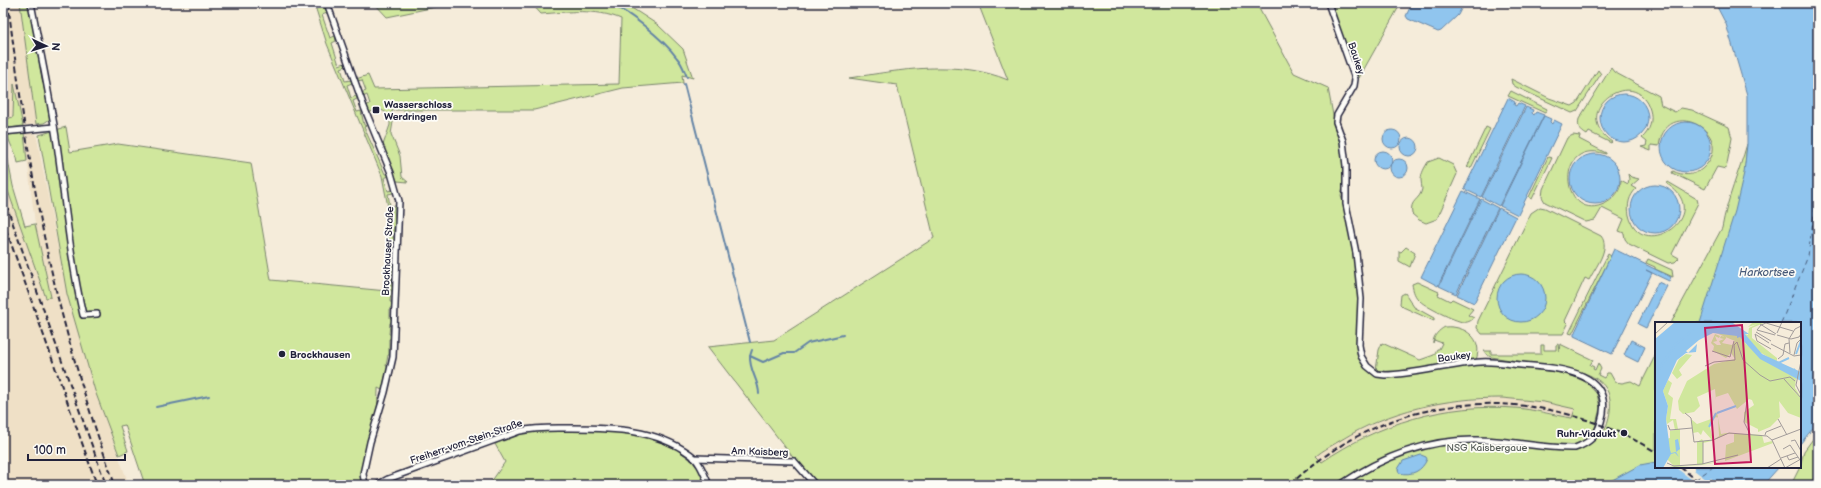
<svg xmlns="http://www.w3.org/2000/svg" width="1821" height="488" font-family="'Balsamiq Sans',sans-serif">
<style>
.built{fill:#efe0c6}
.green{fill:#d0e79d;stroke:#79846c;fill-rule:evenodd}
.water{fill:#90c5ee;stroke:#6484a6}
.pier{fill:#f5ecda}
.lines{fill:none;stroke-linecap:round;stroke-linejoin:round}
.stream{stroke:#6484a6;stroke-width:2}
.ferry{stroke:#485b7a;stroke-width:1;stroke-dasharray:5 4;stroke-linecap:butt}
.street-casing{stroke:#22223b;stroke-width:8}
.street{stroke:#fdfcf7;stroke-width:5}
.rail{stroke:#22223b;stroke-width:2;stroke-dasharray:6 3;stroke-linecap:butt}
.poi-dot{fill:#22223b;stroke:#fdfcf7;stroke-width:1.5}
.labels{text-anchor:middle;stroke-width:3.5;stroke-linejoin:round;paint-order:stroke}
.street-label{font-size:10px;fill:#22223b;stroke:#fdfcf7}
.poi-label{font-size:10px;font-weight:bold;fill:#22223b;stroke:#fdfcf7;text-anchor:start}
.park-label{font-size:10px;fill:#565d58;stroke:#fdfcf7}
.water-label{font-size:11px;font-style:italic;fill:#485b7a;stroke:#fdfcf7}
.inset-river{fill:none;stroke:#90c5ee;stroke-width:2}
.inset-road{fill:none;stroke:#a19b9a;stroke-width:1}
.view{fill:#c2185b;fill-opacity:0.15;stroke:#c2185b;stroke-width:2}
.inset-edge{fill:none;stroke:#22223b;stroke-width:2}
</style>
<rect width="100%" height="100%" fill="#f5ecda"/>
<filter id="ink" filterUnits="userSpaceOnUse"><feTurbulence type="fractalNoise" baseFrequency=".025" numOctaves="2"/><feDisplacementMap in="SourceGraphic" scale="8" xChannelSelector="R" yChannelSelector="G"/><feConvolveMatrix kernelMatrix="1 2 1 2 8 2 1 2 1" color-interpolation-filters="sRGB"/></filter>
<g filter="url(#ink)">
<g class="built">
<polygon points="3,3 20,3 36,124 23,126 14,85 13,117 3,120"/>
<polygon points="32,132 33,134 36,133 67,294 95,391 129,485 3,485 3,177 46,298 51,297 35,224 24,133"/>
<polygon points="1502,398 1544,402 1575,409 1573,418 1542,411 1497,407 1454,410 1410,419 1367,435 1348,445 1308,473 1281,485 1322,451 1350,435 1388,417 1415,408 1443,402"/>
</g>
<g class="green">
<polygon points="20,3 28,3 50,119 44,123 36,124"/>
<polygon points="314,3 321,3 325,8 327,13 322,15 330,38 335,36 336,41 332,43 339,65 345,63 346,66 341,68 345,81 351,80 352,83 347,85 351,98 356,96 357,99 353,101 357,112 361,111 364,125 367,126 364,127 385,174 388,174 389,176 384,178 388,191 393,190 393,193 388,194 390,206 395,206 394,210 396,226 394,226 393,238 395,238 393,254 394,254 394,258 392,258 394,274 392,274 391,286 393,286 393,290 391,290 390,302 392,302 392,307 390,308 390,318 392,319 391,323 390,323 389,334 391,334 391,339 389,339 389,355 388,355 386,366 388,366 382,390 378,388 378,390 377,417 363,474 365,485 145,485 125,425 120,426 128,451 119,455 95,391 67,294 39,135 66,127 70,152 118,144 251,163 271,280 387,291 389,212 382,176 327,44"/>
<polygon points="374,3 455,3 387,17"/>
<path d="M531 3H624L658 25 683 49 693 78 682 75 683 83 623 88 534 110H392L393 122 391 134 400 156 402 177 408 182 397 181 383 145 390 125V117C384 109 376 107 368 114L365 106 370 104 367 95 363 97 361 93 366 91 362 80 357 81 356 79 368 75 374 89 619 84 621 19C595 8 568 12 541 14Z"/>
<path d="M978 3H1256L1294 73 1328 88 1335 126 1341 141 1345 180 1341 195 1354 254 1360 299 1358 345 1364 363 1385 377H1394L1430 371 1483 364 1556 372 1572 376 1586 382 1597 394 1600 408 1595 428 1604 432C1627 377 1584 370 1543 365 1526 362 1508 360 1491 357L1487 355 1484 351H1491V354H1541V345H1544V350H1556V345L1558 344 1559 352 1560 344 1593 360 1590 365 1594 367 1593 369 1595 370 1598 363 1601 369 1598 375 1604 378 1607 373H1610L1615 382 1622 383 1631 381 1640 386 1656 354V467L1644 485H817L801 465 795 460 708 347 774 340 934 238 897 85 849 78C900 70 958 59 1008 80ZM1502 398 1544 402 1575 409 1572 418C1552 415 1533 409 1515 408 1445 403 1379 423 1322 462L1316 456C1323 450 1333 445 1341 440 1390 410 1445 398 1502 398Z"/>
<polygon points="1330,3 1401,3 1359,78"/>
<path d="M1611 68 1614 72 1659 96 1661 105 1675 112 1681 108 1692 110 1729 127 1732 138 1726 169 1717 167 1705 189 1672 173 1673 171C1682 176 1694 176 1702 169 1741 135 1666 93 1659 146L1651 145V151L1641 147 1646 146 1647 142 1642 138C1650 131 1653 120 1650 110 1637 63 1566 110 1612 142L1611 143 1589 132 1587 135C1580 131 1577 127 1579 119Z"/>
<polygon points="1598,70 1601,74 1577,111 1572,113 1516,87 1512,84 1511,79 1549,98 1572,106 1577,103"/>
<polygon points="14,84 23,126 3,129 3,120 13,117"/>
<polygon points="1511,91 1547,109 1545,113 1508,96"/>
<polygon points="1486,127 1490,129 1471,168 1467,167"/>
<path d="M24 133 27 161 18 163C16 150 10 148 8 135Z"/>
<polygon points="3,135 13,186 25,226 35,224 51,297 46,298 3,177"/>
<path d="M1573 135 1580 136 1579 139 1606 153V154C1552 136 1561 226 1606 203 1615 198 1621 190 1621 180L1628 184 1629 179 1628 174 1631 177 1639 179 1631 186 1636 189C1629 196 1627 205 1629 215 1640 264 1716 215 1667 184L1668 182 1697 199 1698 203 1672 254 1679 258 1675 262 1668 263 1629 244 1625 239 1624 233 1619 231 1624 219 1602 208 1595 220 1586 222 1545 202 1542 197 1543 189 1567 138Z"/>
<path d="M1747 144 1732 323H1671L1722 228C1727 199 1739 172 1747 144Z"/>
<polygon points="1548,157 1552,158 1532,199 1529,197"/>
<path d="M1439 158 1453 165 1457 174 1437 219 1426 223 1419 220 1412 214C1409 199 1420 201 1422 189 1422 186 1421 183 1421 180 1421 173 1425 167 1428 162Z"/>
<path d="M1540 207 1545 208 1601 236C1611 248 1595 268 1589 280L1585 278 1565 321 1568 324 1563 334H1482L1477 328 1478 321 1531 213Z"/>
<polygon points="1406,247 1415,253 1410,267 1399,261 1399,251 1401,252"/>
<polygon points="1608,254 1611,256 1572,334 1569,333"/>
<polygon points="1648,259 1672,270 1673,277 1655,269 1655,267 1646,263"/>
<path d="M1417 282 1439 292 1438 295 1450 301 1452 299 1473 309 1468 315 1474 318C1471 321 1467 323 1463 322 1455 321 1426 307 1420 301 1415 297 1413 291 1412 284Z"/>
<polygon points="1405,293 1414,307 1434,318 1434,321 1403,307 1400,304 1401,295"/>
<path d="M1445 327C1465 325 1484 339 1476 360L1393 373 1376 370 1379 350 1382 343 1420 360 1434 355 1437 349H1439L1442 343 1434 340 1433 343C1433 336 1439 330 1445 327Z"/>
<polygon points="534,428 619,429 668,442 696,464 706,485 489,485 505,462 495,444 520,432"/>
<polygon points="1818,432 1818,485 1791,485 1800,467 1804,451"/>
</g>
<g class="water">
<polygon points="1412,3 1464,3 1458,15 1441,31 1438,32 1408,19 1406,16"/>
<polygon points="1715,3 1818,3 1818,422 1800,444 1800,323 1700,323 1735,211 1744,173 1747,144 1747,95 1726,24"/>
<circle cx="1624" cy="118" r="24"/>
<polygon points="1508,98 1515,102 1514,105 1516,106 1518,103 1525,106 1481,197 1464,189"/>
<polygon points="1526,107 1533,110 1532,113 1534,115 1536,112 1544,115 1499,206 1482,197"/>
<polygon points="1544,116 1551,119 1550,122 1552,124 1554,120 1562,124 1518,215 1500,206"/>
<circle cx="1686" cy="147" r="25"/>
<circle cx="1392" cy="139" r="9"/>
<circle cx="1409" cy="147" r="9"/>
<circle cx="1383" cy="160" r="9"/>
<circle cx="1595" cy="179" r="25"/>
<circle cx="1399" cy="168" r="9"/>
<circle cx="1655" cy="209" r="24"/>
<polygon points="1463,191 1480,199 1438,286 1421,277"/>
<polygon points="1481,199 1498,208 1456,294 1439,286"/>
<polygon points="1499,208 1516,217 1474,303 1457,295"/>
<polygon points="1614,249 1671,277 1669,281 1646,270 1652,273 1612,354 1574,336 1574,334"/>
<circle cx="1521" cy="298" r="24"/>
<polygon points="1658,282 1667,286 1646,328 1638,324"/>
<polygon points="1631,340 1645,347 1638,362 1624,355"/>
<path d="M1421 455 1426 457 1427 459C1422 471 1412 476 1399 473L1398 469 1403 461Z"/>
<polygon points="1656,462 1656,467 1779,467 1763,485 1603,485 1640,465"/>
</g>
<polygon class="pier" points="1675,467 1694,467 1694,470 1707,480 1712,478 1711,483 1713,485 1699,485"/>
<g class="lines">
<g class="stream">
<path d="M604 3C624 6 665 41 677 58 682 63 684 70 687 77"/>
<polyline points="684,84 750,342"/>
<polyline points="752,350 750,356 763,362 784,353 794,353 808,343 843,335"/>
<path d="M750 356C749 371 759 380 759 394"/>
<polyline points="156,407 209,396"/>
</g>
<g class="ferry">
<polyline points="1781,323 1808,256 1818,186"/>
<polyline points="1688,485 1713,467"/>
</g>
<g class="street-casing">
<g id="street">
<path d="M31 3C40 50 50 97 57 144 65 201 70 258 83 315L97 314"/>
<polyline points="327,3 364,107 391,173 399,201 393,357 385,392 370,442 363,474 365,485"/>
<path d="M1328 3 1355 79 1354 86 1337 115 1336 122 1343 141 1346 166V204L1356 253 1361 299 1359 345 1361 356 1367 366 1377 374 1385 375C1417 374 1449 364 1481 362 1494 361 1508 364 1521 365 1556 368 1617 370 1601 422 1597 436 1589 443 1575 448 1542 449 1510 440 1477 440 1427 439 1380 458 1340 485"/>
<polyline points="3,132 54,127"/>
<polyline points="694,458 794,461 815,485"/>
<path d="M377 485 388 479 520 431C537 427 554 428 572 428 613 428 655 429 690 454 700 461 704 474 709 485"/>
</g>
</g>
<use href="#street" class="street"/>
<g class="rail">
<path d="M8 3C21 109 36 215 63 318 78 375 95 430 115 485"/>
<polyline points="3,196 106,485"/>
<polyline points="3,221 97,485"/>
<polyline points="1680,467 1703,485"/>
<path d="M1290 485C1392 387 1537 380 1656 452"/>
</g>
</g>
</g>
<g class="poi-dot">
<rect x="372" y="106" width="8" height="8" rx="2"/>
<circle cx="282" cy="354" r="4"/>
<circle cx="1624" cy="433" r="4"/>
</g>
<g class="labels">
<g class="street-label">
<text transform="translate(1357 58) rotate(72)" y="4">Baukey</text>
<text transform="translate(387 251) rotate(-87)" y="4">Brockhauser Straße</text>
<text transform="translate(1454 356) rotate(-7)" y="4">Baukey</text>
<text transform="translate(466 441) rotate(-19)" y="4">Freiherr-vom-Stein-Straße</text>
<text transform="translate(760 451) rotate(2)" y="4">Am Kaisberg</text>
</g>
<g class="poi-label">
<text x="384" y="108">Wasserschloss<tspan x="384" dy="12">Werdringen</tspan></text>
<text x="290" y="358">Brockhausen</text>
<text x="1616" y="437" text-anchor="end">Ruhr-Viadukt</text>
</g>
<g class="park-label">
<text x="1487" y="451">NSG Kaisbergaue</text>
</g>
<g class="water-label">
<text x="1767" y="276">Harkortsee</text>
</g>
</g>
<g transform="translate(1655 322)">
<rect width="146" height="146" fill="#f5ecda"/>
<path d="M98 0H111L97 6V16L122 36V39L117 38 121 40 103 29 90 12 93 13 94 6 102 2 93 5ZM61 11 85 13 91 22 141 56 140 66 146 75 135 66 146 76V96L133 91 124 79 125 95 115 105 103 110V107L89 100V90L99 83 97 78 94 77 82 87 73 71 61 75V78L60 67 42 75 45 84 39 90 28 92 24 88 23 79 32 59 59 42 80 37 76 31 71 36 58 29 59 24 56 21 60 12 65 14 64 16 60 14 62 19 58 20 62 23H66L64 19 69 17 65 16 66 14 72 15 67 21 77 23 80 19ZM31 32 37 33 24 48 27 53 22 57 17 51 24 37ZM13 58 17 61 13 72 18 76 15 97H21L23 107H25V144L42 143V120L47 117 48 119 57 118 48 108 46 113 43 110 38 111 36 97 42 102 56 97 62 90 66 112 71 111 107 113 109 121 117 119 118 121 70 139 71 123 79 120V112H72L57 119 48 121V142L69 139 47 143 9 146 19 144 9 134 8 118 15 116V109L20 108 18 98 12 102 11 97 13 84 8 69ZM63 95 64 114 58 118 55 105 58 96Z" fill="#d0e79d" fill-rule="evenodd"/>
<path d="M20 0 78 1 94 12H90L107 32 146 50V59L105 37 85 15 82 16V14L58 11 44 18 31 29 33 31 42 22 41 30 31 31 22 38 8 69 13 84 11 97 15 128 16 131 21 130 20 118 23 117 25 127 21 130 24 135 20 131 16 132 8 146H0V17Z" fill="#90c5ee"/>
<path class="inset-river" d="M141 32 146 19M123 41 134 36M0 62 2 50 20 23 40 6 69 5 85 10 107 34 137 49 140 47M62 91 81 84M54 105 61 91"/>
<path class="inset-road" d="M105 2 121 12M106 3 111 1 138 9M106 3 102 8 120 13M101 10 116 19M122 11 127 0M0 12 13 0M100 12 102 19 116 27M100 12 114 21M122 13 136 17 144 15 146 12M116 22 139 34 146 33M57 29 75 35 79 19M135 31 134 17 140 7 146 4M139 33 142 21 146 17M123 37 128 33 130 22 134 21M146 39 141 63 146 73M50 44 59 40 80 38 79 23 82 20 88 38 105 53 115 59 135 55 140 59M129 57 146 76M92 79 89 100 95 112M30 91 36 96 39 120 58 118 74 111 112 114 117 118 130 146M123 97 132 113M13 103 15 108 37 106M110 113 111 110 126 104M117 118 146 107M48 119V142M136 119 140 118 146 129M128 127 135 123 145 138M132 134 134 138 143 135M126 136 140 131M12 141 19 144 47 142 83 133M112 146 126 137M130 146 146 137"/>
<path class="view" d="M87 3 96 140 60 142 50 6Z"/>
<rect width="146" height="146" class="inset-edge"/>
</g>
<rect width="1821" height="488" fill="none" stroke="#fdfcf7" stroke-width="16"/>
<rect x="8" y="8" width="1805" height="472" fill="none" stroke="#22223b" stroke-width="1.5" filter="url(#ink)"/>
<g transform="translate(46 46) rotate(94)" stroke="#fdfcf7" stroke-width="3" paint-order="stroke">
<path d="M0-3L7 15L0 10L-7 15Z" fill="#22223b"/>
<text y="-6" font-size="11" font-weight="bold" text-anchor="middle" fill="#22223b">N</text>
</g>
<path d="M28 454v6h97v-6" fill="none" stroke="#22223b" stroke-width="2"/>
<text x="34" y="454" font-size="12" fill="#22223b" stroke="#fdfcf7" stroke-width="3" paint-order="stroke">100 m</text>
</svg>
